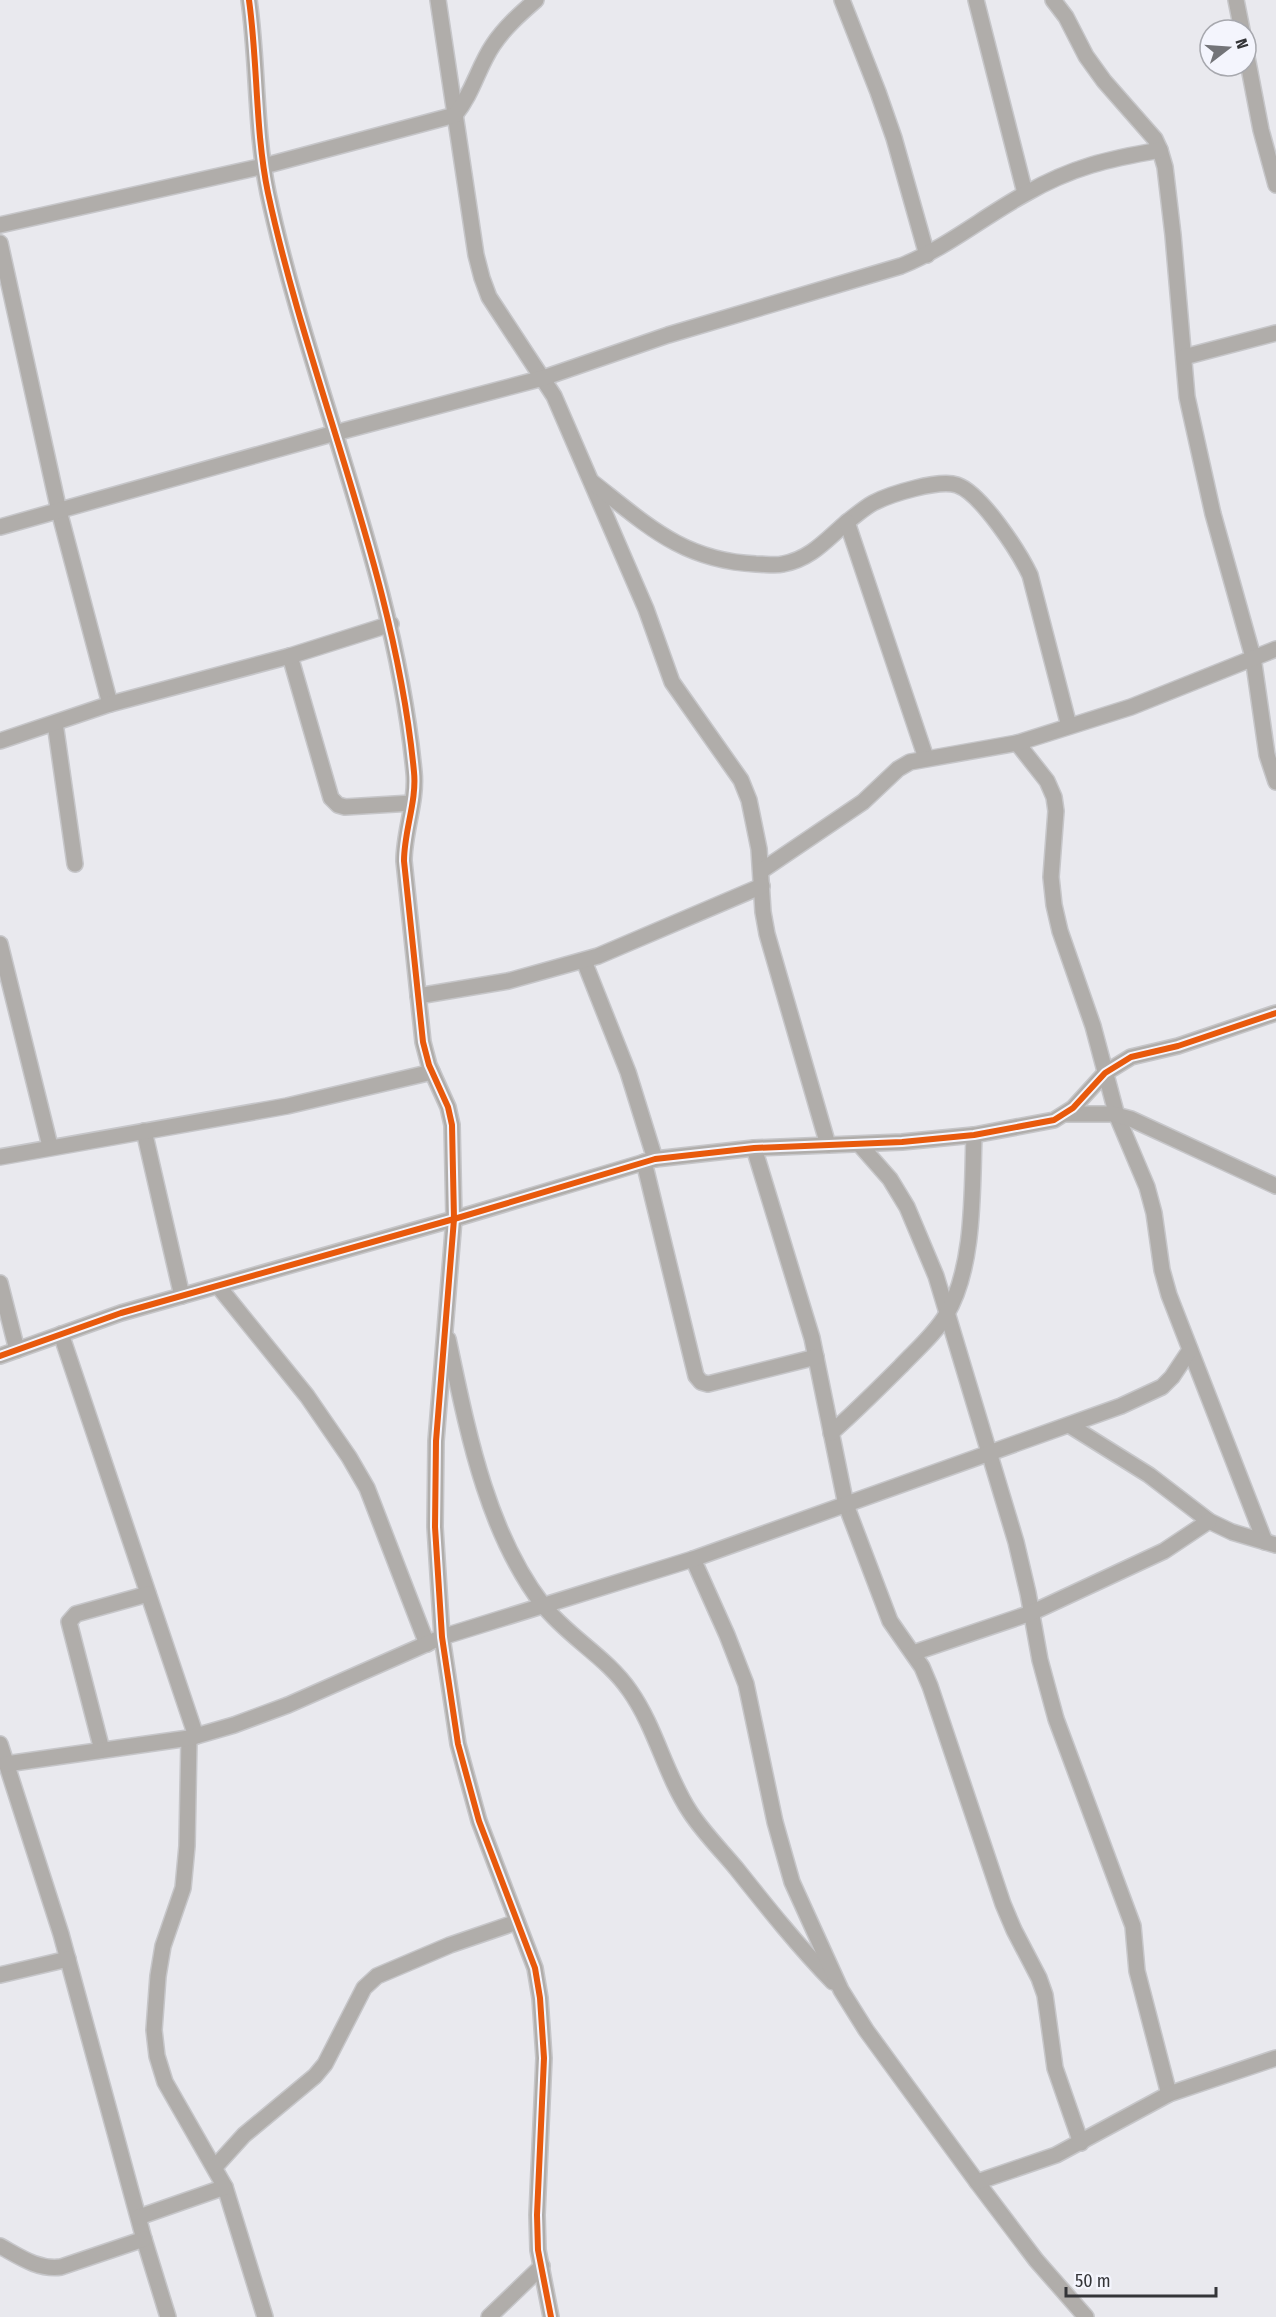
<svg xmlns="http://www.w3.org/2000/svg" width="1276" height="2317" font-family="'Fira Sans Condensed',sans-serif">
<style>
.lines{fill:none;stroke-linecap:round;stroke-linejoin:round}
.minor-casing{stroke:#c6c6c9;stroke-width:18}
.minor{stroke:#b0adaa;stroke-width:15}
.cycleway-casing{stroke:#f4f5fd;stroke-width:10}
.cycleway{stroke:#e8590c;stroke-width:6}
</style>
<rect width="100%" height="100%" fill="#e9e9ee"/>
<g class="lines">
<g class="minor-casing">
<g id="minor">
<path d="M249 0C258 64 255 130 268 193 310 388 395 572 414 772 417 801 404 831 404 861L423 1042 429 1065 448 1107 452 1125 454 1219 436 1441 435 1527 442 1637 458 1744 479 1821 535 1968 540 1998 544 2058 537 2215 538 2250 551 2317"/>
<polyline points="438,0 476,255 482,278 489,297 554,396 646,609 672,682 741,780 749,800 759,849 763,912 767,934 828,1145"/>
<polyline points="842,0 878,92 894,138 927,255"/>
<polyline points="976,0 1025,193"/>
<polyline points="1053,0 1066,17 1086,56 1104,81 1155,139 1160,150 1165,167 1173,235 1187,397 1213,514 1253,657 1267,755 1276,782"/>
<polyline points="1236,0 1242,30"/>
<polyline points="1246,52 1261,130 1276,185"/>
<path d="M0 225 264 166 455 115C473 93 478 67 493 45 505 27 520 14 536 0"/>
<polyline points="0,243 59,511 110,704"/>
<polyline points="1184,357 1276,333"/>
<path d="M592 482C647 525 683 561 756 564 765 564 775 566 783 564 811 559 827 539 847 522 855 516 864 508 873 503 890 494 939 479 957 485 981 493 1019 552 1030 575L1069 726"/>
<polyline points="847,522 926,758"/>
<path d="M0 527 335 433 543 378 668 335 901 266C946 248 983 217 1025 194 1072 167 1108 159 1160 150"/>
<polyline points="290,656 331,798 338,805 345,807 412,803"/>
<polyline points="55,723 75,864"/>
<polyline points="0,741 110,704 290,656 391,624"/>
<polyline points="1017,743 1047,781 1054,797 1056,811 1051,877 1054,905 1060,931 1093,1026 1117,1116 1147,1187 1154,1213 1162,1270 1169,1295 1265,1542"/>
<polyline points="761,871 863,802 898,769 910,762 1017,743 1131,707 1276,649"/>
<polyline points="0,944 50,1146"/>
<polyline points="584,961 628,1072 655,1159"/>
<polyline points="418,996 508,981 598,956 762,886"/>
<polyline points="1065,1114 1112,1114 1131,1119 1276,1186"/>
<polyline points="144,1131 182,1296"/>
<polyline points="860,1145 890,1179 907,1207 936,1276 1016,1542 1028,1593 1040,1660 1056,1719 1133,1926 1137,1971 1169,2094"/>
<polyline points="754,1148 812,1338 846,1505 890,1621 922,1667 930,1686 1003,1904 1014,1930 1039,1978 1045,1995 1055,2068 1081,2143"/>
<polyline points="0,1157 287,1106 432,1072"/>
<polyline points="644,1162 696,1376 701,1382 708,1384 816,1357"/>
<polyline points="0,1283 17,1350"/>
<polyline points="218,1286 307,1396 349,1457 367,1488 427,1644"/>
<polyline points="61,1334 196,1736"/>
<path d="M448 1339C467 1428 486 1531 543 1605 568 1637 607 1657 630 1691 656 1728 665 1774 690 1812 703 1832 721 1850 736 1868 767 1907 798 1946 833 1982"/>
<polyline points="0,1356 121,1313 454,1219 655,1159 754,1148 902,1142 974,1135 1054,1120 1073,1108 1105,1073 1131,1057 1178,1046 1276,1013"/>
<polyline points="1069,1425 1149,1475 1209,1521 1232,1532 1276,1545"/>
<path d="M831 1433C855 1412 878 1389 901 1366 916 1350 935 1334 946 1315 975 1268 972 1188 974 1135"/>
<polyline points="693,1559 727,1635 746,1684 775,1822 792,1882 841,1990 866,2030 977,2182 1036,2260 1086,2317"/>
<polyline points="913,1653 1031,1613 1164,1551 1209,1521"/>
<polyline points="189,1738 187,1846 183,1888 163,1946 158,1976 154,2030 157,2056 165,2082 225,2187 265,2317"/>
<polyline points="0,1744 61,1934 144,2239 168,2317"/>
<polyline points="102,1750 69,1622 76,1614 148,1594"/>
<polyline points="6,1764 189,1738 234,1725 288,1705 442,1637 693,1559 1121,1406 1162,1387 1172,1377 1190,1350"/>
<polyline points="0,1975 68,1959"/>
<polyline points="215,2167 244,2135 315,2076 325,2064 364,1988 377,1976 450,1945 517,1922"/>
<polyline points="977,2182 1056,2155 1169,2094 1276,2058"/>
<polyline points="139,2217 225,2187"/>
<path d="M0 2246C20 2257 38 2270 61 2267L144 2239"/>
<polyline points="489,2317 542,2266"/>
</g>
</g>
<use href="#minor" class="minor"/>
<g class="cycleway-casing">
<g id="cycleway">
<path d="M249 0C258 64 255 130 268 193 310 388 395 572 414 772 417 801 404 831 404 861L423 1042 429 1065 448 1107 452 1125 454 1219 436 1441 435 1527 442 1637 458 1744 479 1821 535 1968 540 1998 544 2058 537 2215 538 2250 551 2317"/>
<polyline points="0,1356 121,1313 454,1219 655,1159 754,1148 902,1142 974,1135 1054,1120 1073,1108 1105,1073 1131,1057 1178,1046 1276,1013"/>
</g>
</g>
<use href="#cycleway" class="cycleway"/>
</g>
<g transform="translate(1228 48) rotate(73)"><circle r="28" fill="#f4f5fd" stroke="#a7a8ae" stroke-width="1.5"/>
<path d="M0-4.5L10 22L0 15L-10 22Z" fill="#737478"/>
<text y="-9" font-size="16" font-weight="bold" text-anchor="middle" fill="#343538">N</text>
</g>
<path d="M1066 2287v9h150v-9" fill="none" stroke="#343538" stroke-width="3"/>
<text x="1075" y="2287" font-size="18" fill="#343538" stroke="#f4f5fd" stroke-width="4.5" paint-order="stroke">50 m</text>
</svg>
